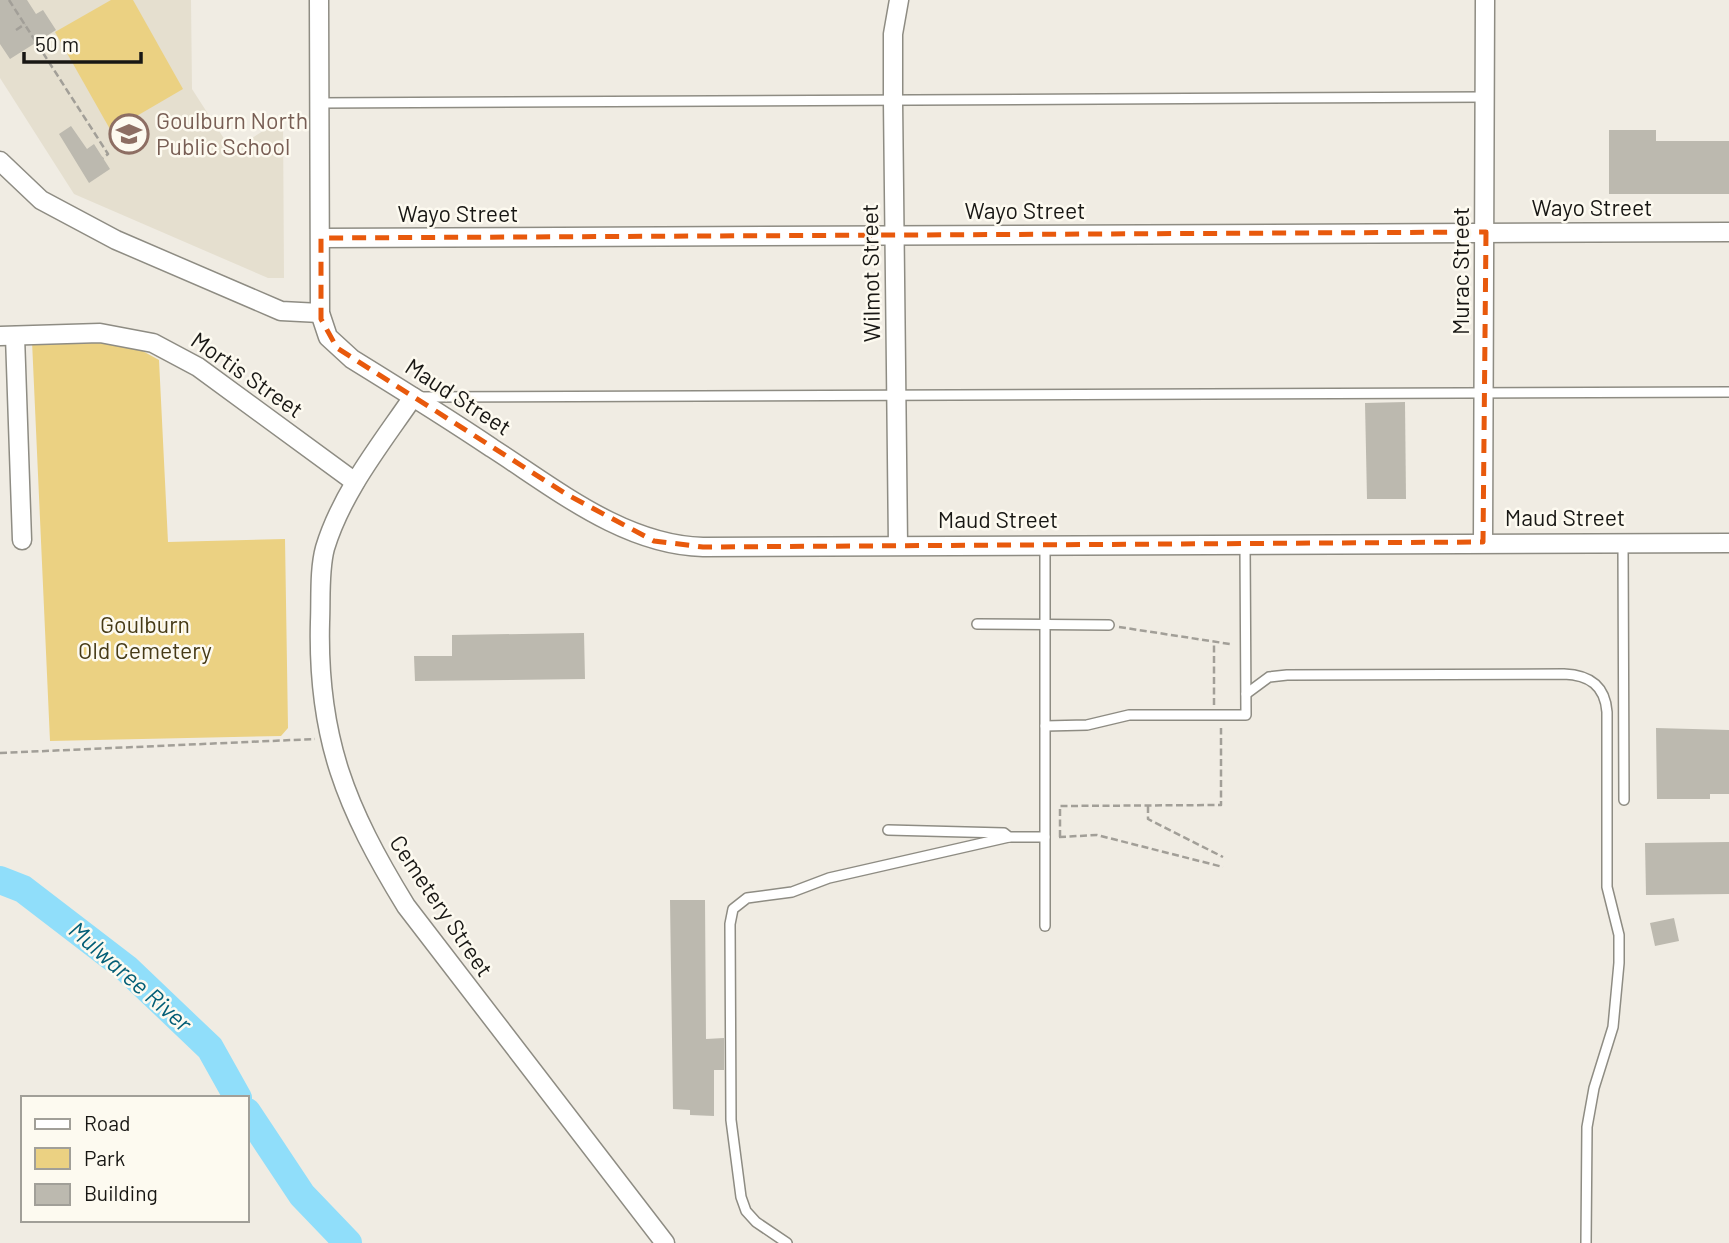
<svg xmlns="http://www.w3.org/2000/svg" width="1729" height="1243" font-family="Barlow,sans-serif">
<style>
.built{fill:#e5dfcf}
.green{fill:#ebd182}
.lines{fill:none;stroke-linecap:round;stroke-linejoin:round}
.river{stroke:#90defa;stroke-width:28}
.building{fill:#bcb9af}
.service-casing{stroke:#8e8c83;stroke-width:12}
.minor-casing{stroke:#8e8c83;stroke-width:21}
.path{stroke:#a29f98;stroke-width:2.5;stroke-dasharray:7 3.5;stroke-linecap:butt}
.service{stroke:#fff;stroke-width:9}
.minor{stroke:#fff;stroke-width:18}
.marked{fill:none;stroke:#e8590c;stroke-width:5;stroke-dasharray:14 9;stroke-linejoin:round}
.labels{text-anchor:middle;stroke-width:5;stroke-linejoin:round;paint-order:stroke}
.education-label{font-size:23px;fill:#785e54;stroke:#fdfaf0;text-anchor:start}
.street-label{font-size:23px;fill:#181714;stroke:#fdfaf0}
.park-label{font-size:23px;fill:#463a16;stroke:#fdfaf0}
.water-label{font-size:24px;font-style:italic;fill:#035e76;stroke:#fdfaf0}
</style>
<rect width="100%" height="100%" fill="#f0ece3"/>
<polygon class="built" points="0,0 191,0 192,89 232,151 283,118 284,278 268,278 74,194 0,78"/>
<g class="green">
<polygon points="111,0 133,0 183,89 111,131 55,32"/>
<polygon points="32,341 128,343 159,360 168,542 285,539 288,728 281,736 50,741"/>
</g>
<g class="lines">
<g class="river">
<polyline points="0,880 23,889 126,968 210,1048 238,1098"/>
<polyline points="247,1112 302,1195 348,1243"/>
</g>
</g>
<g class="building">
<polygon points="0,0 27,0 36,14 43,10 56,30 10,59 0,44"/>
<polygon points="71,126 87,149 94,144 110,169 89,183 59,134"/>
<polygon points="1609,130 1656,130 1656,141 1729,141 1729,194 1609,194"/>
<polygon points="1405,402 1406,499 1367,499 1365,403"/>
<polygon points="584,633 585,679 415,681 414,656 452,656 452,635"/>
<polygon points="1656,728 1729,730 1729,794 1710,794 1710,799 1657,799"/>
<polygon points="1729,842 1729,894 1646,895 1645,843"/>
<polygon points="670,900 705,900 706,1039 724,1038 724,1070 714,1070 714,1116 690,1115 690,1110 673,1109"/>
<polygon points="1674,918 1679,941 1655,946 1650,923"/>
</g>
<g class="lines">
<g class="service-casing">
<g id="service">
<polyline points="319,103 1485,97"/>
<polyline points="418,397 1729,392"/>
<polyline points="1623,543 1624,800"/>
<polyline points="977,624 1109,625"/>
<path d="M1246 694 1269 677 1287 675 1564 674C1589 675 1605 685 1607 712V887L1619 935V963L1613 1027 1594 1088 1587 1127 1586 1243"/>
<polyline points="1045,726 1087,725 1129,715 1246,715 1245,544"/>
<polyline points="888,830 1004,833 1009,837 1045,837"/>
<polyline points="1045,926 1045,545"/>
<polyline points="787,1243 756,1222 746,1211 741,1197 731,1120 730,924 733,909 747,898 792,892 829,878 1009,837"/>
</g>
</g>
<g class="minor-casing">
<g id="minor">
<path d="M319 0 320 313 328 337 352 359C399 388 446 417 492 448 556 489 624 545 703 547L1729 543"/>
<polyline points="0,161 41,200 116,240 281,311 320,313"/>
<polyline points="321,238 1729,232"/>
<polyline points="0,336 100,333 153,343 198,367 355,482"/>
<polyline points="15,336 22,540"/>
<path d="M413 397C381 444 342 492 325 548 319 570 321 598 320 622 317 738 346 808 406 906L665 1243"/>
<polyline points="1483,542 1485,0"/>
<polyline points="898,545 893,101 893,34 899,0"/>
</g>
</g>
<g class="path">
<polyline points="9,0 108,154 103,158"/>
<polyline points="16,30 25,24"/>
<polyline points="1119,627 1230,644"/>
<polyline points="1214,705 1214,642"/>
<polyline points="0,753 315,739"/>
<polyline points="1148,806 1148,819 1223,857"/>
<polyline points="1059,837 1097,835 1223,867"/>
<polyline points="1060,837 1060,806 1221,805 1221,728"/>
</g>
<use href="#service" class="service"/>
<use href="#minor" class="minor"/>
</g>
<path class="marked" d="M1486 232 1483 542 703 547 654 541 566 494 337 348 321 319V238Z"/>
<defs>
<g id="school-ring" transform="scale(2.0125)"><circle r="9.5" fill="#fdfaf0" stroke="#8d6e63" stroke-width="1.5"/><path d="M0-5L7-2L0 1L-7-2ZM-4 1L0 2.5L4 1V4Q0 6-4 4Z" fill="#8d6e63"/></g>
</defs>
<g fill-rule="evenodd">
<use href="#school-ring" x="129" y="134"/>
</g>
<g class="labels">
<g class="education-label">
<text x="156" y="129">Goulburn North<tspan x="156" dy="26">Public School</tspan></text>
</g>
<g class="street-label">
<text x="1592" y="216">Wayo Street</text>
<text x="1025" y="219">Wayo Street</text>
<text x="458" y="222">Wayo Street</text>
<text transform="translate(1461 271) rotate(-90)" y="8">Murac Street</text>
<text transform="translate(871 273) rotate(-91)" y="8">Wilmot Street</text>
<text transform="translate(247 375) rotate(35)" y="8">Mortis Street</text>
<text transform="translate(458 397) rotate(33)" y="8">Maud Street</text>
<text x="1565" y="526">Maud Street</text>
<text x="998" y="528">Maud Street</text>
<text transform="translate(441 906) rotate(56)" y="8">Cemetery Street</text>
</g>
<g class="park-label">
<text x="145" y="633">Goulburn<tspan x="145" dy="26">Old Cemetery</tspan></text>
</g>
<g class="water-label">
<text transform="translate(130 977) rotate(41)" y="8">Mulwaree River</text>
</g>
</g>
<rect x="21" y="1096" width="228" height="126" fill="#fdfaf0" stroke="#a19f98" stroke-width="2"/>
<rect x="35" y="1119" width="35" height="10" fill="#ffffff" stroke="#a19f98" stroke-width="2"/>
<text x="84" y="1131" font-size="21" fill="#181714">Road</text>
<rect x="35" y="1148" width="35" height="21" fill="#ebd182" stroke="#a19f98" stroke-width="2"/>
<text x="84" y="1166" font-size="21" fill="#181714">Park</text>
<rect x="35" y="1184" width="35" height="21" fill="#bcb9af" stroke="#a19f98" stroke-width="2"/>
<text x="84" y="1201" font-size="21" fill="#181714">Building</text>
<path d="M24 52v10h117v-10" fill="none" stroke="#181714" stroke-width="3.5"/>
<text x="35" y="52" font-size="21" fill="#181714" stroke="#fdfaf0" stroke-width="5" paint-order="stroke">50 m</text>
</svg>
